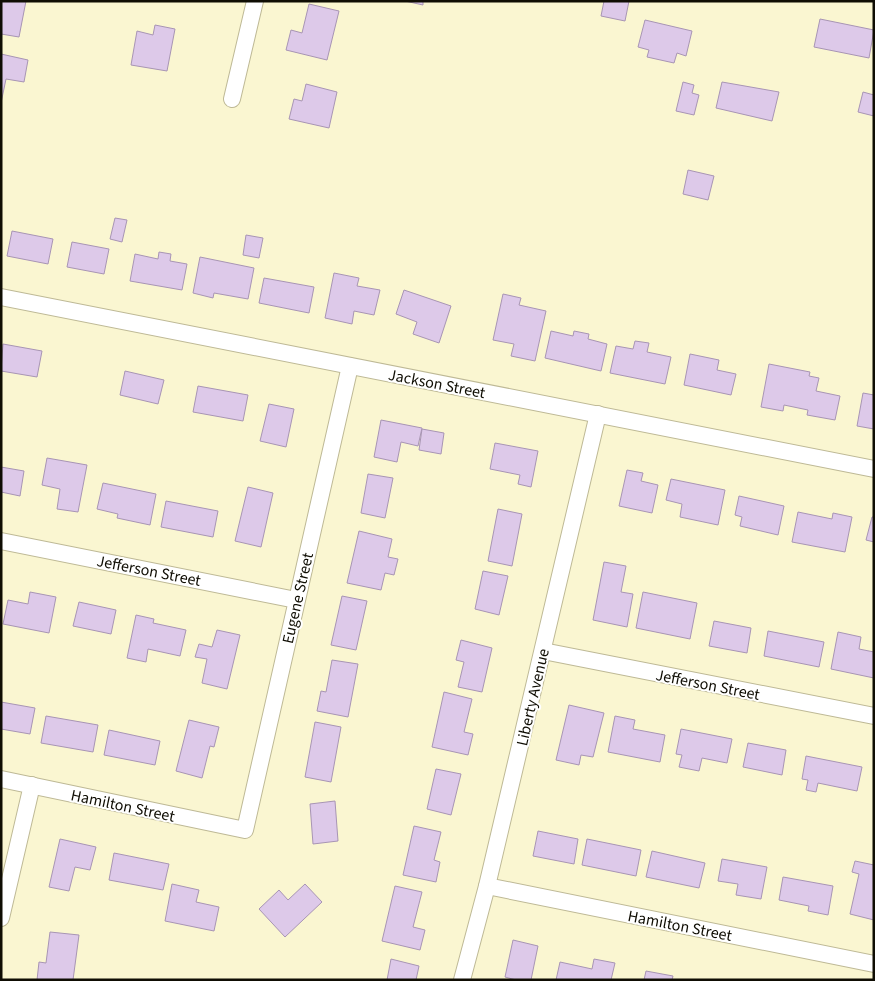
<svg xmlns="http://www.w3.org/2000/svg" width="875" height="981" font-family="'Source Sans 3',sans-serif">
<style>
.building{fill:#ddc9e9;stroke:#a895b4}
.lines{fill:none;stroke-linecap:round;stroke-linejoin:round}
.street-casing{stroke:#beb996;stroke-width:18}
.street{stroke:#fff;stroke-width:16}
.labels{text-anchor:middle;stroke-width:4;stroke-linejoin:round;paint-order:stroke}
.street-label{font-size:16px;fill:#0f0d03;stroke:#fff}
</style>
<rect width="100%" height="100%" fill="#faf6d1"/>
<g class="building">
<polygon points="1,1 26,1 19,37 1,34"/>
<polygon points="405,1 423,1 423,5"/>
<polygon points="604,1 629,1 625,21 601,16"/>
<polygon points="309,4 339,11 327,60 286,50 291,30 302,33"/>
<polygon points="820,19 874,30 869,58 814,47"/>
<polygon points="645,20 692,31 686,56 677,53 674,63 647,57 649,50 638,47"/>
<polygon points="155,25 175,29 167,71 131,65 137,31 153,35"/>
<polygon points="1,54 28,60 24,82 6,79 1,103"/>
<polygon points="683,82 694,85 692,93 699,95 694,115 676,111"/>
<polygon points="722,82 779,92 772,121 716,108"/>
<polygon points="306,84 337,92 329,128 289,119 294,99 302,101"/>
<polygon points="863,92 874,95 874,116 858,112"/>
<polygon points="688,170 714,176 708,200 683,194"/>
<polygon points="115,218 127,220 122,242 110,239"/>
<polygon points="12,231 53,239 48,264 7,256"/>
<polygon points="246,235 263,238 259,258 243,255"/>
<polygon points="72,242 109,249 104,274 67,267"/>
<polygon points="159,252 171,254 170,261 187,264 182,290 130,281 135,254 158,259"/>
<polygon points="200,257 254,268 248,299 214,293 213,298 193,293"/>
<polygon points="334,273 359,278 357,286 380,290 374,315 354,311 352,324 325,318"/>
<polygon points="264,278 314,287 309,313 259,303"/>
<polygon points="404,290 451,306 439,343 413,334 417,322 396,314"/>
<polygon points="503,294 521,298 519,305 546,311 535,361 511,356 514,344 493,340"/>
<polygon points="551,331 573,336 574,331 589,334 588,339 607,344 601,371 545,358"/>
<polygon points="635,341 649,343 647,352 671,357 665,384 610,373 616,346 633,349"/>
<polygon points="3,344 42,351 37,377 1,371"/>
<polygon points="690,354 719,360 717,370 736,374 731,395 684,385"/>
<polygon points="769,364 810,372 809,376 819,378 816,391 840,396 835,420 807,415 808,410 784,405 783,411 761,407"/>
<polygon points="125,371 164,380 158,404 120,395"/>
<polygon points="198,386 248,395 243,421 193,412"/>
<polygon points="863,393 874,395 874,429 857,426"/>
<polygon points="269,404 294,409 286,447 260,441"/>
<polygon points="381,420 422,428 418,446 401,442 397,462 374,457"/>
<polygon points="422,429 444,433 441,454 419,450"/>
<polygon points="495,443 538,451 531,487 518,484 520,475 490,469"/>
<polygon points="47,458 87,465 78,512 57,509 60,489 42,485"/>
<polygon points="1,467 24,471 20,496 1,492"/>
<polygon points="627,470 643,473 641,481 658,485 652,513 619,506"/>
<polygon points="368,474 393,478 385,518 361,513"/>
<polygon points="671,479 725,490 718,525 680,517 682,504 666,500"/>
<polygon points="103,483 156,494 150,525 117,518 118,514 97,509"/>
<polygon points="248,487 273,493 261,547 235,541"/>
<polygon points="739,496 784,506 778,535 740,526 742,517 735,515"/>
<polygon points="166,501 218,511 213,537 161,527"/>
<polygon points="498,509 522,514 512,566 488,561"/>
<polygon points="798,512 832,519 833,513 852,517 845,552 792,542"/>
<polygon points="872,517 874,517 874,542 866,540"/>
<polygon points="359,531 392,539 388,557 398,559 394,575 385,573 381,590 347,583"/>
<polygon points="604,562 626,566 621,592 633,594 627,627 593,620"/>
<polygon points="483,571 508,576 499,615 475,609"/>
<polygon points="30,592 56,597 49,633 3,624 8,600 28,604"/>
<polygon points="643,592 697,603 690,639 636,628"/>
<polygon points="342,596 367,601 356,650 331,645"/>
<polygon points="79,602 116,610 111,634 73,626"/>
<polygon points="136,615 154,619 153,623 186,630 180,656 148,649 146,662 127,658"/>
<polygon points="714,621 751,628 747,653 709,646"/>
<polygon points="217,630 240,635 227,689 202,683 207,659 195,657 199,644 212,647"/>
<polygon points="768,631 824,642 819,667 764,656"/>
<polygon points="838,632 861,637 859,649 874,652 874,678 831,669"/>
<polygon points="461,640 492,648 482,692 458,687 464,662 456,660"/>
<polygon points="332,660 358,664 348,717 317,711 321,691 326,692"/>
<polygon points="444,692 472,699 464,732 473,734 468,755 432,747"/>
<polygon points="1,702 35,708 30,734 1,729"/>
<polygon points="569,705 604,713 593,757 581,755 579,765 556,760"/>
<polygon points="46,716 98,725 93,752 41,743"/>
<polygon points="615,716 635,720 633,729 665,735 660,762 608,752"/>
<polygon points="189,720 219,727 214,747 210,746 202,778 176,771"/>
<polygon points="315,722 341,727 331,782 305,777"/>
<polygon points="681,729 732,739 727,763 702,758 699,771 679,767 682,755 676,754"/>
<polygon points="109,730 160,741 155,765 104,755"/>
<polygon points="748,743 786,750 782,775 743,767"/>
<polygon points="806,756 862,767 857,791 818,783 816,792 806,790 808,780 802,779"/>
<polygon points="436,769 461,774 451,815 427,809"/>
<polygon points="335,801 338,841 313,844 310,804"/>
<polygon points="414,826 441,832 434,860 440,862 436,882 403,875"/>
<polygon points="538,831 578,839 574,864 533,856"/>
<polygon points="60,839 96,847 90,870 75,867 69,891 49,887"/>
<polygon points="587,839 641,850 636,876 582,865"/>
<polygon points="652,851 705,863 699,888 646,877"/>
<polygon points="114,853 169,864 163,890 109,880"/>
<polygon points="722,859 767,867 761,899 736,895 738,884 718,881"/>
<polygon points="855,861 874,865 874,920 850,914 859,874 852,872"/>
<polygon points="783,877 833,886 828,915 808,911 809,906 779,900"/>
<polygon points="172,884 199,890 196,902 219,907 214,931 165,921"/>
<polygon points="305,884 322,902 285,937 259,909 279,890 288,900"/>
<polygon points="395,886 422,892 413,927 425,930 420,950 382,941"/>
<polygon points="50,932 79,935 73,980 37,980 39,962 46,963"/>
<polygon points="513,940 538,946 531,980 516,980 505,977"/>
<polygon points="391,959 419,966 416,980 387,980"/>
<polygon points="594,959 615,963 611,980 556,980 560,962 592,969"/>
<polygon points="646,971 673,976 672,980 644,980"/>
</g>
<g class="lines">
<g class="street-casing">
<g id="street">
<polyline points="232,99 255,1"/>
<polyline points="1,297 874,469"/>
<polyline points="1,541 296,600"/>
<polyline points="543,651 874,716"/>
<polyline points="1,779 245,830 350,366"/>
<polyline points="487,886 874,964"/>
<polyline points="1,918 32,785"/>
<polyline points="462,980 487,886 598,414"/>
</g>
</g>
<use href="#street" class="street"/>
</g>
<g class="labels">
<g class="street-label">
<text transform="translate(437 383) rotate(11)" y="6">Jackson Street</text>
<text transform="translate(149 570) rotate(11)" y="6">Jefferson Street</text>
<text transform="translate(297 598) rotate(-77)" y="6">Eugene Street</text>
<text transform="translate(708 684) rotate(11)" y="6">Jefferson Street</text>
<text transform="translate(532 697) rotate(-77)" y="6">Liberty Avenue</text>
<text transform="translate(123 805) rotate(12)" y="6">Hamilton Street</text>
<text transform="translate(680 925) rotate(11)" y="6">Hamilton Street</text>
</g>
</g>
<rect width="875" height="981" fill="none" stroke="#0f0d03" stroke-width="5"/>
</svg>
